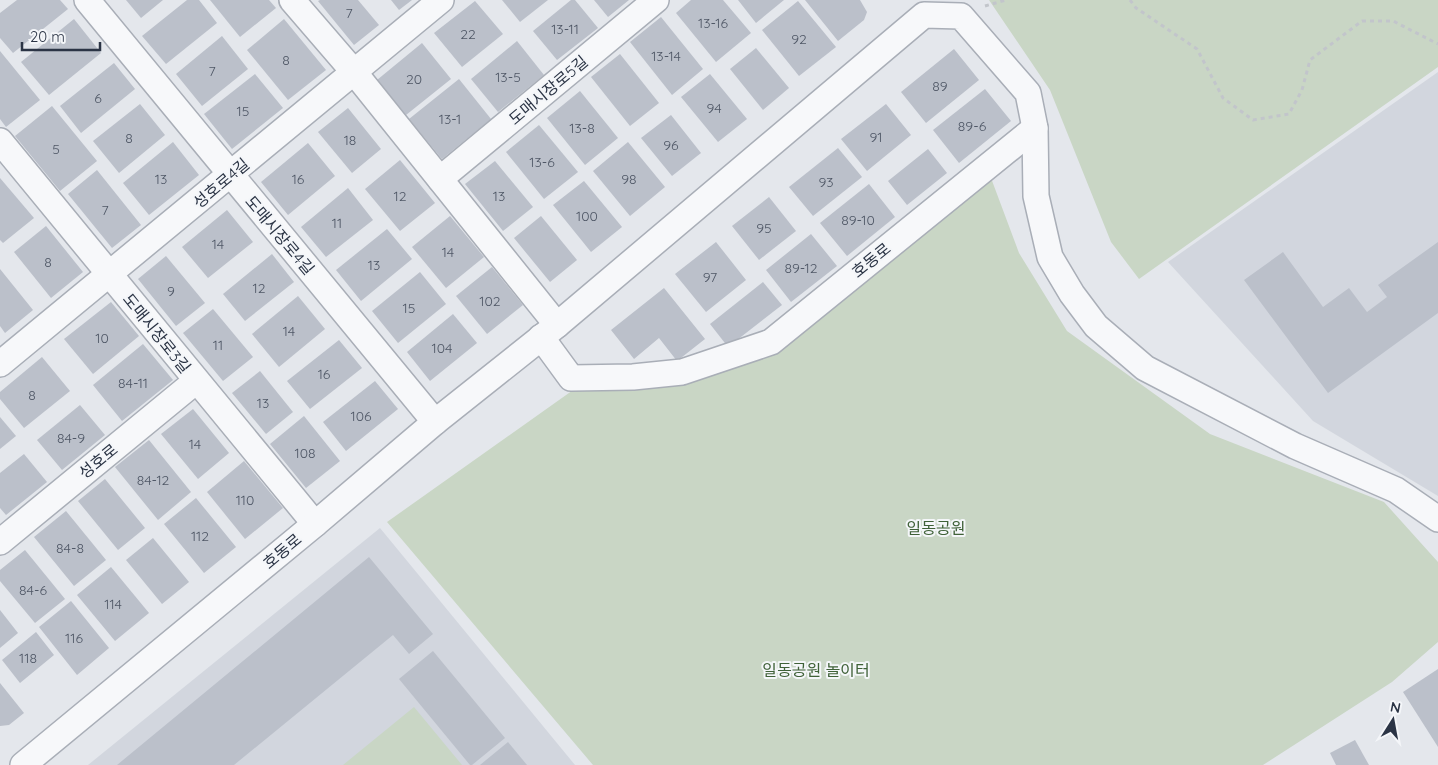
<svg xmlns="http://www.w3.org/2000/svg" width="1438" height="765" font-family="Quicksand,'Noto Sans KR',sans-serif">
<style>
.built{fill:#d2d6de}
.green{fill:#c9d6c5}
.building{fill:#bbc0ca}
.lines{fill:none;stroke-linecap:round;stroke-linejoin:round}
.street-casing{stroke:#a9aeb7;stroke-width:28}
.path{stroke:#c2c5cb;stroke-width:3;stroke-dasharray:4 4;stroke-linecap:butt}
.street{stroke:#f7f8fa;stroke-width:25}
.labels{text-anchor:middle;stroke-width:4;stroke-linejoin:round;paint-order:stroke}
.number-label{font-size:14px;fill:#4f5766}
.street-label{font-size:16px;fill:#2b3445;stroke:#f4f6f9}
.park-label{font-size:16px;fill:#3f6138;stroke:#f4f6f9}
</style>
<rect width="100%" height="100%" fill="#e4e7ec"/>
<g class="built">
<polygon points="1438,72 1438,496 1313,421 1168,262"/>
<polygon points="380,528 575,765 88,765"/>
</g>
<g class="green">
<polygon points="989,0 1438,0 1438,67 1139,279 1111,242 1050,90"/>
<polygon points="988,170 1019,253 1067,331 1210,434 1384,502 1438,562 1438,642 1392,682 1263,765 593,765 387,522 583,383 779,350"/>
<polygon points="414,707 462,765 343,765"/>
</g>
<g class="building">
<polygon points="17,0 60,0 68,9 13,53 0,38 0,13"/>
<polygon points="126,0 163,0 141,18"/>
<polygon points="187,0 199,0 217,23 166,64 142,36"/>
<polygon points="210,0 269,0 276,8 240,37"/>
<polygon points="320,0 358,0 379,25 354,45 318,1"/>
<polygon points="391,0 412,0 399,10"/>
<polygon points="502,0 548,0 520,22"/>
<polygon points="571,0 575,0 598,28 557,60 533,31"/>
<polygon points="594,0 629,0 608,17"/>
<polygon points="691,0 723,0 751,33 716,62 676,13"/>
<polygon points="738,0 784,0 756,23"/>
<polygon points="805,0 860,0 867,12 864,20 838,41"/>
<polygon points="475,1 503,34 462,67 434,33"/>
<polygon points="798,1 836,47 799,76 762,30"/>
<polygon points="661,17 703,69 672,95 630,42"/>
<polygon points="74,19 101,53 49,95 21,62"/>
<polygon points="284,19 326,70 288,100 247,50"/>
<polygon points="222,36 248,69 202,106 176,74"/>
<polygon points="517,41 544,75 498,112 471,79"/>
<polygon points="422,43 451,79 406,115 377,80"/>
<polygon points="756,48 789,88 763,110 730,69"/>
<polygon points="954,49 979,80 926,123 901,92"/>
<polygon points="0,51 40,100 6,127 0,119"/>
<polygon points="620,54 659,103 630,126 591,77"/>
<polygon points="114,63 135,89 81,133 60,106"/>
<polygon points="255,74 283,108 232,149 204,114"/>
<polygon points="710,74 747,119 718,142 681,97"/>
<polygon points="459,79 491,119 442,159 409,119"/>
<polygon points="985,89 1011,121 959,163 933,130"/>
<polygon points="580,91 618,138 585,165 547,118"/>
<polygon points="140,104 165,135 119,173 93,141"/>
<polygon points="886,104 911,135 867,171 841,139"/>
<polygon points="52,106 97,161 60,191 15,136"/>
<polygon points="348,108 381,149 352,173 318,132"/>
<polygon points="671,115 701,153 672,176 641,138"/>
<polygon points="539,125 578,172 544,199 506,152"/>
<polygon points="173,142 199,175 149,215 123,183"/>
<polygon points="628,142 665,187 630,216 593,171"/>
<polygon points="308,143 335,176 288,215 261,182"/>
<polygon points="838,148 862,177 813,216 789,187"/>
<polygon points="928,149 947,173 907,205 888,181"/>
<polygon points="400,160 435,203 400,231 365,189"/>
<polygon points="495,161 533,207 503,231 465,184"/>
<polygon points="97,170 141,225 112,248 68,194"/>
<polygon points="0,178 34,218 3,243 0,240"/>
<polygon points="584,181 622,227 591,252 553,205"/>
<polygon points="869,184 895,217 847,256 820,223"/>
<polygon points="348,188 373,220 326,257 301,227"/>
<polygon points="769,197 796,231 759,260 732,226"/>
<polygon points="227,210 253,242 208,278 182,247"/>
<polygon points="450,216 484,257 446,288 412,247"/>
<polygon points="541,216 577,260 550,282 514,238"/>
<polygon points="46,226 83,272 51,298 14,252"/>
<polygon points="387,229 412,259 361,301 336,270"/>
<polygon points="811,234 837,266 791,302 766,270"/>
<polygon points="716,242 746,280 706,312 675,274"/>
<polygon points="1438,242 1438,313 1328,393 1244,280 1283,252 1323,307 1349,288 1367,312 1387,297 1378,285"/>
<polygon points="272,254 294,282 245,321 223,294"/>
<polygon points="166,256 205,303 176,326 138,279"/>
<polygon points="492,267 523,305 487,334 456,296"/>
<polygon points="0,269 33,310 5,333 0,326"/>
<polygon points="420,272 446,304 398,343 372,311"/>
<polygon points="763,282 782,305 728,347 710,324"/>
<polygon points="664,288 705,339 677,361 659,338 634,359 611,330"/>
<polygon points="298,296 325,329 279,367 252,334"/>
<polygon points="111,302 139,336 93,374 64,339"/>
<polygon points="213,309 253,357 223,381 183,333"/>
<polygon points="453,314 477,343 430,381 407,352"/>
<polygon points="339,340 362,368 310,409 287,381"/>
<polygon points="143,344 173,380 122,421 93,385"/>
<polygon points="42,357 70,391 24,428 0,399 0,392"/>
<polygon points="260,371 293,412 266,434 232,393"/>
<polygon points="375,381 398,409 346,451 323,422"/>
<polygon points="80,405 105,435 62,470 37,440"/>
<polygon points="193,409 229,453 198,479 161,434"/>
<polygon points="304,416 340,461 306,488 270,444"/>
<polygon points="0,417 16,436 0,449"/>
<polygon points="149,440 191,492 158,520 115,467"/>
<polygon points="24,454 47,482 6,515 0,508 0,473"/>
<polygon points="244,461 283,508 245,539 207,492"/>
<polygon points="105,479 145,528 118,550 78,501"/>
<polygon points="196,498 236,547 204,573 164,524"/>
<polygon points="66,511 106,560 74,586 34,537"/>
<polygon points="153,538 189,582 162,604 126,560"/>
<polygon points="25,550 65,599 35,623 0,581 0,570"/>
<polygon points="369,557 433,634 409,654 393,635 234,765 117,765"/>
<polygon points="111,567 149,613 115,641 77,595"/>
<polygon points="71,601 109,648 77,675 39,627"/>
<polygon points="0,610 18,633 0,648"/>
<polygon points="36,632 54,655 20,683 2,660"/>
<polygon points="433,651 505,738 472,765 470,765 399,679"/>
<polygon points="1438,669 1438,747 1403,692"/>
<polygon points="0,683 24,713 9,725 0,726"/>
<polygon points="1355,740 1369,765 1336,765 1330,753"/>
<polygon points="508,742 527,765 480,765"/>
</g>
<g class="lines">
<g class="street-casing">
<g id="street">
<polyline points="87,0 435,422"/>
<polyline points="292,0 354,72 557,325"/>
<polyline points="0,141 315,524"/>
<polyline points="440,179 656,0"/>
<polyline points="541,337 571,378 633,377 682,372 771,342 1035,128"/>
<polyline points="0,364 441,0"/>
<polyline points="0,542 196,381"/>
<polyline points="23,765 315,524 435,422 557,325 924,15 961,16 1028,93 1035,128 1036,196 1050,257 1072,294 1096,326 1145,368 1295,446 1396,490 1438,519"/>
</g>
</g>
<g class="path">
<polyline points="1130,0 1136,8 1197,49 1223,98 1253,120 1289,114 1302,90 1310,60 1362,21 1393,21 1438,44"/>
<polyline points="985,6 1006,0"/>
</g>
<use href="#street" class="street"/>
</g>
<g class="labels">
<g class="number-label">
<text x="349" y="18">7</text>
<text x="713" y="28">13-16</text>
<text x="565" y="34">13-11</text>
<text x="468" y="39">22</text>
<text x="799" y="44">92</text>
<text x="666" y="61">13-14</text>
<text x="286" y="65">8</text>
<text x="212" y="76">7</text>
<text x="508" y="82">13-5</text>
<text x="414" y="84">20</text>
<text x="940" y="91">89</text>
<text x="98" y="103">6</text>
<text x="714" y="113">94</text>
<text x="243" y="116">15</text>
<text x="450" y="124">13-1</text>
<text x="972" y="131">89-6</text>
<text x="582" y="133">13-8</text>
<text x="876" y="142">91</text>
<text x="129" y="143">8</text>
<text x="350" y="145">18</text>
<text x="671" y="150">96</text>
<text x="56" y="154">5</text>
<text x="542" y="167">13-6</text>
<text x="161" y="184">13</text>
<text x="298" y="184">16</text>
<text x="629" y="184">98</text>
<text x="826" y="187">93</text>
<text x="400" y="201">12</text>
<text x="499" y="201">13</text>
<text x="105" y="215">7</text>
<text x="587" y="221">100</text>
<text x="858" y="225">89-10</text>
<text x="337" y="228">11</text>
<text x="764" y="233">95</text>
<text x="218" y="249">14</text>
<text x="448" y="257">14</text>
<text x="48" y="267">8</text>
<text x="374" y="270">13</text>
<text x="801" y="273">89-12</text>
<text x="710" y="282">97</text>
<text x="259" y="293">12</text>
<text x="171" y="296">9</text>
<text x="490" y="306">102</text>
<text x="409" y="313">15</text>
<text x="289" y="336">14</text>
<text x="102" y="343">10</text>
<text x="218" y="350">11</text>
<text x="442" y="353">104</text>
<text x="324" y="379">16</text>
<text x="133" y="388">84-11</text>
<text x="32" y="400">8</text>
<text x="263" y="408">13</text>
<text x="361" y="421">106</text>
<text x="71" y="443">84-9</text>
<text x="195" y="449">14</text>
<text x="305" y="458">108</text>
<text x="153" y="485">84-12</text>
<text x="245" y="505">110</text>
<text x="200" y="541">112</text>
<text x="70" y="553">84-8</text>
<text x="33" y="595">84-6</text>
<text x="113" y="609">114</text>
<text x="74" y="643">116</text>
<text x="28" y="663">118</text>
</g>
<g class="street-label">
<text transform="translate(548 90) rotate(-40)" y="6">도매시장로5길</text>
<text transform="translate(221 183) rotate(-40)" y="6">성호로4길</text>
<text transform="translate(280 235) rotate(50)" y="6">도매시장로4길</text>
<text transform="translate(871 260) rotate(-39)" y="6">호동로</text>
<text transform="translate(157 333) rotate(51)" y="6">도매시장로3길</text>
<text transform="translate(98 461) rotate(-39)" y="6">성호로</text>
<text transform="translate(282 551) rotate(-40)" y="6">호동로</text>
</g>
<g class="park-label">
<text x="936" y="534">일동공원</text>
<text x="816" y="676">일동공원 놀이터</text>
</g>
</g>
<g transform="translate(1393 720) rotate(11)" stroke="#f4f6f9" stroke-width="4" paint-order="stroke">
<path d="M0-4L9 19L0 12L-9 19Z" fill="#2b3445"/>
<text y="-8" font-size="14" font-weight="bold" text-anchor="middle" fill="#2b3445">N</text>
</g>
<path d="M22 42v8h78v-8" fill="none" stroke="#2b3445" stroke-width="2.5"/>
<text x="30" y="42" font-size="15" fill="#2b3445" stroke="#f4f6f9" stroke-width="4" paint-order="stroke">20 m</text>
</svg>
